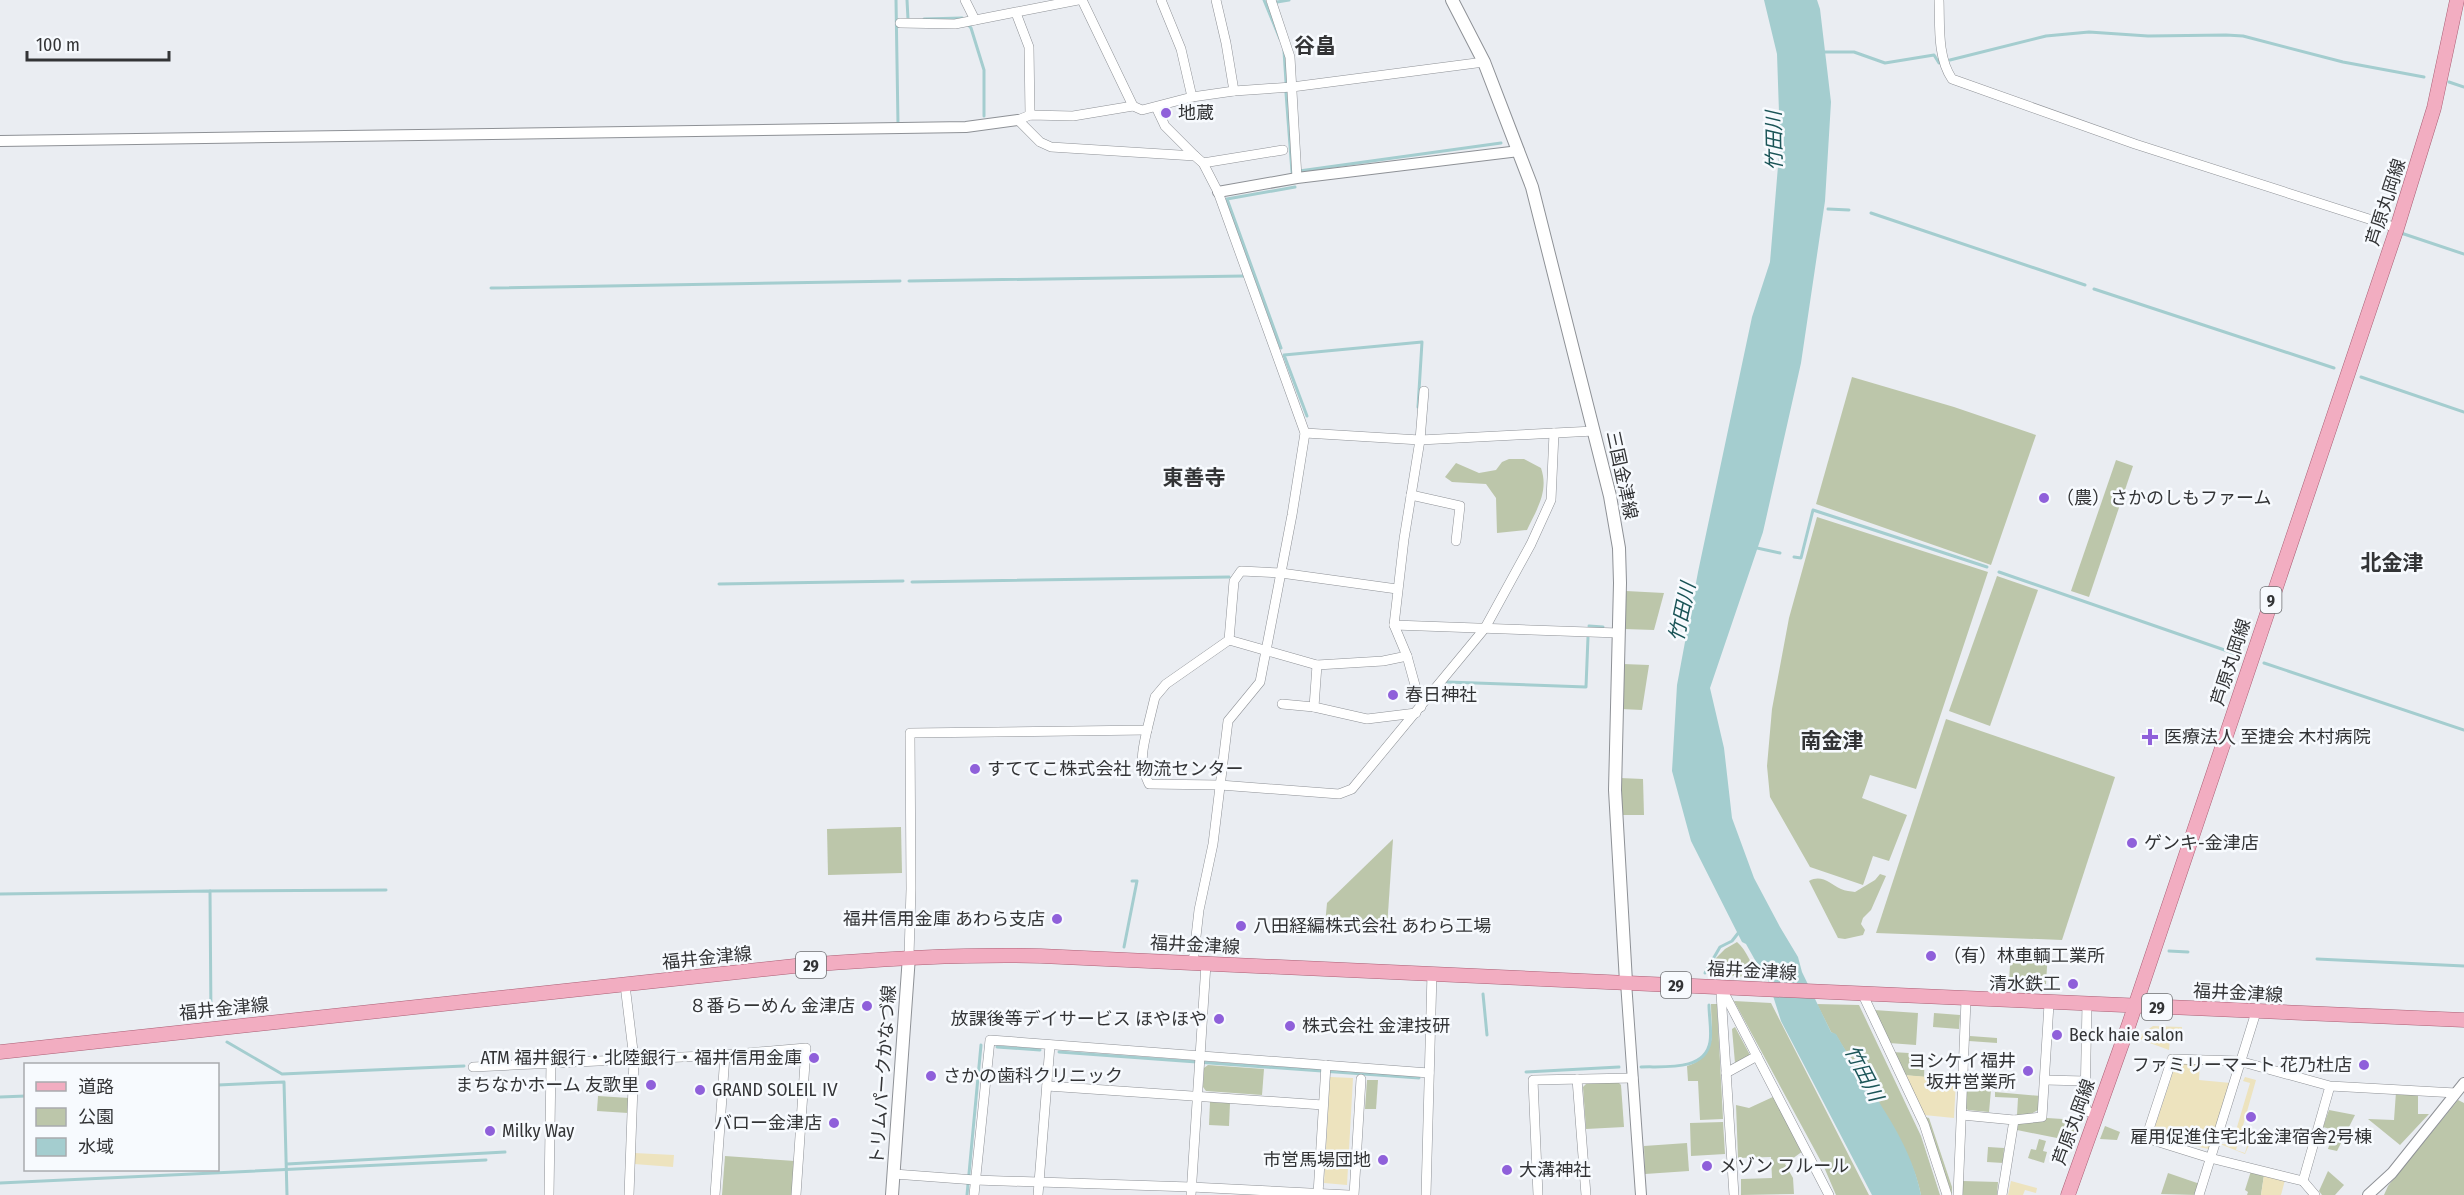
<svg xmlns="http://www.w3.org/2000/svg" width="2464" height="1195" font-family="'Fira Sans Condensed','Noto Sans JP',sans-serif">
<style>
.green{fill:#bcc6aa}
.sand{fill:#ede3be}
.water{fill:#a4cdcf}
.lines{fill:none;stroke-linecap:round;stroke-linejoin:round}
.stream{stroke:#a4cdcf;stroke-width:3}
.minor-casing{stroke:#8e9196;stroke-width:10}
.tertiary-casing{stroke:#8e9196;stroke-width:12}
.secondary-casing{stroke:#8e9196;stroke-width:14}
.primary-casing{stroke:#aa5f75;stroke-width:15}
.minor{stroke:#fff;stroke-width:9}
.tertiary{stroke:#fff;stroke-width:10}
.secondary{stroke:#fff;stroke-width:12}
.primary{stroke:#f2adc1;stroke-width:14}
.poi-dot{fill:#8f60da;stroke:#f7fafe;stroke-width:2}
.labels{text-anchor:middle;stroke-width:5;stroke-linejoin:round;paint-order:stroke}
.shield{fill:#f7fafe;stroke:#6e6f72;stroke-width:1.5}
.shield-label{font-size:16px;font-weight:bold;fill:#333436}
.poi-label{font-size:18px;fill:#333436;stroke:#f7fafe;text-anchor:start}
.street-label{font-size:18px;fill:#333436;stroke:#f7fafe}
.water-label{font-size:20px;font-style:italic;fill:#1a5457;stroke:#f7fafe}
.quarter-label{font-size:21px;font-weight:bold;fill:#333436;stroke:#f7fafe}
</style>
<rect width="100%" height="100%" fill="#eaedf2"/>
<g class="green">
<polygon points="1852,377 1954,407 2036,435 1991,565 1816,504"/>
<path d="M1509 459H1524L1541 468C1549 491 1537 509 1527 530L1497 533 1496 498 1486 484 1452 482 1445 477 1456 463 1479 473 1496 470 1502 462Z"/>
<polygon points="2116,460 2133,466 2089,597 2071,591"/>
<polygon points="1817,517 1988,572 1916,789 1870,775 1862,798 1907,815 1889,861 1873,856 1863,885 1810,867 1770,797 1767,766 1772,709 1789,618"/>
<polygon points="1997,576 2038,590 1990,726 1949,711"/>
<polygon points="1626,591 1664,593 1654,630 1624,629"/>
<polygon points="1623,664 1649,665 1642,710 1621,709"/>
<polygon points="1946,719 2115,777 2062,940 1876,933"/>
<polygon points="1620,778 1643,779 1644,815 1619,815"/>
<polygon points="901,827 902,873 828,875 827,829"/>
<polygon points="1393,839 1387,928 1325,925 1327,903"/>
<path d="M1880 874 1886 876 1871 910 1863 918 1861 924 1865 930 1863 935 1845 939 1838 938 1809 881C1822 874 1830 884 1841 889 1845 891 1851 891 1855 892L1875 880Z"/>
<path d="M1737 942C1747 950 1752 968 1761 978L1721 975 1714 960 1725 949Z"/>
<polygon points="2011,948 2048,950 2046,984 2009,982"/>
<polygon points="1734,1001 1771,1003 1869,1195 1836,1195 1824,1167"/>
<path d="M1711 1004H1717L1723 1119 1700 1120 1698 1081H1688L1687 1066C1719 1056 1711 1032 1711 1004Z"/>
<path d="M1817 1004 1859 1005 1921 1136 1940 1195H1921C1911 1143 1863 1082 1836 1035L1831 1032Z"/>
<polygon points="1874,1010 1918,1013 1916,1045 1889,1043"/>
<polygon points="1934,1013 1960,1015 1959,1029 1933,1027"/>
<polygon points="1735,1027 1750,1055 1735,1063 1732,1029"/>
<polygon points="1970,1036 1997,1038 1997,1043 1969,1041"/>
<polygon points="1892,1052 1925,1054 1924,1077 1903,1075"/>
<polygon points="1208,1065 1264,1069 1262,1095 1206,1091 1203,1087 1204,1068"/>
<polygon points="1367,1080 1378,1080 1376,1109 1365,1109"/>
<polygon points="1618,1082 1621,1085 1624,1127 1586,1129 1583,1087 1587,1083"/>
<polygon points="1965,1088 1991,1090 1989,1112 1968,1110 1964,1107"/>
<polygon points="1995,1092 2041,1096 2040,1109 2029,1115 2017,1115 2018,1098 1995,1097"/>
<polygon points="2396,1092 2418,1093 2418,1114 2429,1114 2400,1145 2368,1119 2394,1120"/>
<polygon points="598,1096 629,1098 628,1113 597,1111"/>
<polygon points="1775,1096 1803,1151 1785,1164 1793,1178 1794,1194 1741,1195 1741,1179 1772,1178 1771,1157 1738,1158 1736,1105 1749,1108"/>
<polygon points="2458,1100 2464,1103 2464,1195 2384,1195 2388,1186"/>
<polygon points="1210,1102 1230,1103 1229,1126 1209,1125"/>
<polygon points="2329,1110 2355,1115 2337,1151 2328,1149 2334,1130 2323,1127"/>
<polygon points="1925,1117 1929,1118 1952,1187 1952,1195"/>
<polygon points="2047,1118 2078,1120 2072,1141 2017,1130 2019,1122"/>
<polygon points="1723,1122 1725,1154 1691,1156 1690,1123"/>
<polygon points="2105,1126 2120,1132 2117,1140 2100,1139"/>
<polygon points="2039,1139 2046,1141 2043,1151 2047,1152 2044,1163 2028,1158 2031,1149 2036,1150"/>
<polygon points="1687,1143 1689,1171 1645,1174 1644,1146"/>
<polygon points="1988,1147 2004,1148 2003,1163 1987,1162"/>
<polygon points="725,1156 795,1161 793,1195 722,1195"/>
<polygon points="2251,1171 2264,1175 2261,1195 2247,1195 2248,1192 2245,1190"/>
<polygon points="2328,1171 2344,1185 2335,1195 2322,1195 2319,1191"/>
<polygon points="2168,1173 2200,1184 2197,1195 2161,1194"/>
<polygon points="1963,1181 1998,1182 1997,1195 1962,1195"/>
</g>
<g class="sand">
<polygon points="2153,1026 2182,1027 2181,1040 2170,1039 2169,1050 2139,1039 2140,1035"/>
<polygon points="2180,1062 2200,1063 2199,1080 2231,1083 2209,1149 2194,1146 2157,1134 2154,1129 2175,1066"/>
<polygon points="1903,1075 1956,1079 1954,1118 1924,1115"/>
<polygon points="1330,1077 1353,1078 1347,1185 1324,1183"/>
<polygon points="2245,1077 2256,1080 2236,1150 2245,1153 2248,1142 2250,1143 2245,1154 2220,1144 2232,1144 2250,1083 2243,1081"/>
<polygon points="634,1153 674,1155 673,1167 634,1164"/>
<polygon points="2264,1175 2285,1180 2281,1195 2261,1195"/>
<polygon points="2011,1181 2037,1188 2036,1193 2025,1190 2023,1195 2008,1195"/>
</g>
<path class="water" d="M1764 0H1817L1820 9 1831 102 1825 201 1801 363 1763 532 1710 688 1724 748 1732 818 1754 878 1780 927 1798 957 1802 972 1831 1032 1836 1034C1865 1086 1910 1136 1921 1195H1872L1781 1021 1767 977 1755 960 1746 944 1742 942 1691 841 1672 771 1677 685 1698 572 1752 317 1770 262 1780 142 1777 54Z"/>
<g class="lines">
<g class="stream">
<polyline points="896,0 898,124"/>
<polyline points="907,0 908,19"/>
<polyline points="1264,0 1280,39"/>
<polyline points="1277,2 1289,0"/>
<polyline points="924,19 962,18"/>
<polyline points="967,23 971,28 984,70 984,116"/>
<polyline points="1284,51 1286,82"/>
<polyline points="1823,52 1854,52 1885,63 1934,55 1939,63"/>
<polyline points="1950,60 2046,36 2089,32 2148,36 2226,35 2243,36 2343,62 2424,77"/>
<polyline points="2449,82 2464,87"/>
<polyline points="1286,93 1292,172 1501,143"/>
<polyline points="1828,209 1849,210"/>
<polyline points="1871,213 2085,285"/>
<polyline points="2401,233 2464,254"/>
<polyline points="909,281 1244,276"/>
<polyline points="491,288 900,281"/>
<polyline points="2094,289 2334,368"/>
<polyline points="1281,348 1227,199 1295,187"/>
<polyline points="2361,377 2464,412"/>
<polyline points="1307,416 1284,355 1422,342 1418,407"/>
<polyline points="1757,548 1780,553"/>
<polyline points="1794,557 1801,558 1813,510 1987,567"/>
<polyline points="1999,572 2239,655"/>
<polyline points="912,582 1229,577"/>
<polyline points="719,584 903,581"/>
<polyline points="1589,626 1603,627"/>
<polyline points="2264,663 2464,730"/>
<polyline points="1447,682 1586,687 1588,637"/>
<polyline points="210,891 386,890"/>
<polyline points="0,894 210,891 211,1018"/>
<polyline points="1124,947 1137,881 1132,881"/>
<polyline points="2169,951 2188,952"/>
<polyline points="2317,959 2464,966"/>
<polyline points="1705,973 1720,947 1732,941 1739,932"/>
<polyline points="1483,994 1487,1035"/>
<polyline points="227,1042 282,1074 464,1066"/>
<polyline points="997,1047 1040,1050"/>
<polyline points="1059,1052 1419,1078"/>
<path d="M1641 1067C1663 1066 1705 1072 1710 1042 1712 1031 1709 1017 1709 1005"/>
<polyline points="1526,1072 1619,1067"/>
<polyline points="218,1085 284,1082 287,1195"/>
<polyline points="0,1097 26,1096"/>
<polyline points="287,1164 505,1152"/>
<polyline points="0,1183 486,1160"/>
<polyline points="967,1195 981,1045"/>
</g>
<g class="minor-casing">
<g id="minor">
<polyline points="965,0 975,20"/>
<polyline points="1082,0 1133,106"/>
<polyline points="1161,0 1181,49 1192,97"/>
<polyline points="1216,0 1226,43 1234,91"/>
<polyline points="1271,0 1290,57 1297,178"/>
<path d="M1939 0C1940 25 1937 57 1952 79L2135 144 2397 228"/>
<polyline points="1016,13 1029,47 1030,115"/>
<polyline points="900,23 955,24 1078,0"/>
<polyline points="1156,107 1165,126 1195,156"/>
<polyline points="1203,163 1283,150"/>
<polyline points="1305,433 1420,440 1594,431"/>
<polyline points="1411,495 1460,506 1456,541"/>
<polyline points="1394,625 1618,633"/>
<polyline points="1229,640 1317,665 1383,661 1407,656 1394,625 1404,539 1420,440 1424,391"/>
<polyline points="1407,656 1421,707"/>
<polyline points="1317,665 1314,707 1367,719 1416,713"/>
<polyline points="1282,704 1314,707"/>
<path d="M1147 730C1142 752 1139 762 1149 784L1220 785 1339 794 1352 789 1485 628 1531 544 1551 500 1554 433"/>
<polyline points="909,956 911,889 910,733 1147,730 1155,697 1166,684 1229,640 1234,581 1241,571 1281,573 1397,589"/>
<polyline points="1193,963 1199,910 1213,844 1228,721 1260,682 1292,515 1305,433 1218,192 1203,163 1195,156 1051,147 1040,142 1018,120 1030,115 1073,116 1133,106 1142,110 1192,97 1234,91 1292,87 1484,62"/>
<polyline points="625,985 634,1059 629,1195"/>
<polyline points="1721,987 1829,1195"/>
<polyline points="1721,993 1734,1195"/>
<polyline points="1863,995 1924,1124 1947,1195"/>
<polyline points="2087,1004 2085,1103 2087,1111 2096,1115"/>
<polyline points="473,1067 725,1055 806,1048 796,1195"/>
<polyline points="1726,1073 1757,1056"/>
<polyline points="1577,1079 1586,1195"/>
<polyline points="2045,1080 2085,1081"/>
<polyline points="1047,1086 1323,1105"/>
<polyline points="2330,1086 2303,1181 2210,1158 2146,1138 2172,1059 2239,1061 2330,1086 2456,1093"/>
<polyline points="1962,1115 2014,1120 2002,1195"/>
<polyline points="2014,1120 2042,1117 2049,1004"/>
<polyline points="894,1174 975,1180 1191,1187 1349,1195"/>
<polyline points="2303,1181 2315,1195"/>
<polyline points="1318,1194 1326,1065"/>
<polyline points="549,1195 551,1063"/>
<polyline points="715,1195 725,1055"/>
<polyline points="974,1195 990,1040 1429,1073"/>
<polyline points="1038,1195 1050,1045"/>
<polyline points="1191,1195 1206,964"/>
<polyline points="1354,1195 1361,1079"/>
<polyline points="1426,1195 1432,973"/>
<polyline points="1538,1195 1533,1080 1633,1078"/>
<polyline points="1958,1195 1966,1000"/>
<polyline points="2199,1195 2256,1012"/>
</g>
</g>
<g class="tertiary-casing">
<g id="tertiary">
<polyline points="0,141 901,128 966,127 1018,120"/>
<polyline points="1218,192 1297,178 1519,151"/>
<polyline points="1626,982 1641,1195"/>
<polyline points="2368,1195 2392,1173 2464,1083"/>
</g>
</g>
<g class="secondary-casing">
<g id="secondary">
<polyline points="1452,0 1484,62 1532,187 1610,496 1619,548 1620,583 1615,790 1626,982"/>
<polyline points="892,1195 909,956"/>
</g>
</g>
<g class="primary-casing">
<g id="primary">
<path d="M0 1052 804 965C883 959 962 954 1041 956 1515 978 1990 1000 2464 1020"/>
<polyline points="2068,1195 2129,1024 2397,228 2434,108 2457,0"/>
</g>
</g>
<use href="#minor" class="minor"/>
<use href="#tertiary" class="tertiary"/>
<use href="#secondary" class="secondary"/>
<use href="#primary" class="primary"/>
</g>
<g class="poi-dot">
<circle cx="1166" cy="113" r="6"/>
<circle cx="2044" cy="498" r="6"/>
<circle cx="1393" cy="695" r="6"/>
<path d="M2147 728h6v6h6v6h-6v6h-6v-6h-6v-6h6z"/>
<circle cx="975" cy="769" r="6"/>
<circle cx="2132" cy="843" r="6"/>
<circle cx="1057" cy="919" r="6"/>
<circle cx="1241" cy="926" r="6"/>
<circle cx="1931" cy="956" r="6"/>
<circle cx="2073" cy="984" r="6"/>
<circle cx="867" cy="1006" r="6"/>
<circle cx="1219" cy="1019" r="6"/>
<circle cx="1290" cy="1026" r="6"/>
<circle cx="2057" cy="1035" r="6"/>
<circle cx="814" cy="1058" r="6"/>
<circle cx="2364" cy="1065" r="6"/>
<circle cx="2028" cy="1071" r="6"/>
<circle cx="931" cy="1076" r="6"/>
<circle cx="651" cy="1085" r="6"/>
<circle cx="700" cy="1090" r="6"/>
<circle cx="2251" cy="1117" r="6"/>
<circle cx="834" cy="1123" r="6"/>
<circle cx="490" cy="1131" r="6"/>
<circle cx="1383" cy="1160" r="6"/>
<circle cx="1707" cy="1166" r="6"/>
<circle cx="1507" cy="1170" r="6"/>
</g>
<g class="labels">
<g class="shield">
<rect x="2260.5" y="587" width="21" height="26" rx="4.5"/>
<rect x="796" y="952" width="30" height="26" rx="4.5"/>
<rect x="1661" y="972" width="30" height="26" rx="4.5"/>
<rect x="2142" y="994" width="30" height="26" rx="4.5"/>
</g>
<g class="shield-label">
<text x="2271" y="606">9</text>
<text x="811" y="971">29</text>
<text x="1676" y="991">29</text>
<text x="2157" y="1013">29</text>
</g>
<g class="poi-label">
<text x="1178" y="119">地蔵</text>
<text x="2056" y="504">（農）さかのしもファーム</text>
<text x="1405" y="701">春日神社</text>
<text x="2164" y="743">医療法人 至捷会 木村病院</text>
<text x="987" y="775">すててこ株式会社 物流センター</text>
<text x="2144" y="849">ゲンキ-金津店</text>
<text x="1045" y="925" text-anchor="end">福井信用金庫 あわら支店</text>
<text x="1253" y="932">八田経編株式会社 あわら工場</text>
<text x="1943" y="962">（有）林車輌工業所</text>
<text x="2061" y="990" text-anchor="end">清水鉄工</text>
<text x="855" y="1012" text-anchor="end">８番らーめん 金津店</text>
<text x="1207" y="1025" text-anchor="end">放課後等デイサービス ほやほや</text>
<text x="1302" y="1032">株式会社 金津技研</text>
<text x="2069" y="1041">Beck haie salon</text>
<text x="802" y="1064" text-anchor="end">ATM 福井銀行・北陸銀行・福井信用金庫</text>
<text x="2016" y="1067" text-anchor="end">ヨシケイ福井<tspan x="2016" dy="21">坂井営業所</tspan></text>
<text x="2352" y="1071" text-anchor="end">ファミリーマート 花乃杜店</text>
<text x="943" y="1082">さかの歯科クリニック</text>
<text x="639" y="1091" text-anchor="end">まちなかホーム 友歌里</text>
<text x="712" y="1096">GRAND SOLEIL Ⅳ</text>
<text x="822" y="1129" text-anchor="end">バロー金津店</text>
<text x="502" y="1137">Milky Way</text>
<text x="2251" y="1143" text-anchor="middle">雇用促進住宅北金津宿舎2号棟</text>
<text x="1371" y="1166" text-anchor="end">市営馬場団地</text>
<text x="1719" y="1172">メゾン フルール</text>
<text x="1519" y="1176">大溝神社</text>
</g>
<g class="street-label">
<text transform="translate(2386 202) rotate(-72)" y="6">芦原丸岡線</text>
<text transform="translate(1622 475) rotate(78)" y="6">三国金津線</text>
<text transform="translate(2231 662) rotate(-72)" y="6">芦原丸岡線</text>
<text transform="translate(1195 945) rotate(3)" y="6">福井金津線</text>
<text transform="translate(707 958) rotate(-6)" y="6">福井金津線</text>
<text transform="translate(1752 971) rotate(3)" y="6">福井金津線</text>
<text transform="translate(2238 993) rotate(3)" y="6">福井金津線</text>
<text transform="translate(224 1009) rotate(-6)" y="6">福井金津線</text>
<text transform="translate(883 1075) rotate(-86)" y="6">トリムパークかなづ線</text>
<text transform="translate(2074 1122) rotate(-70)" y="6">芦原丸岡線</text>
</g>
<g class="water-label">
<text transform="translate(1774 141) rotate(-91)" y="7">竹田川</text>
<text transform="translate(1682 612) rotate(-78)" y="7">竹田川</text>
<text transform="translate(1864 1073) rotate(63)" y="7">竹田川</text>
</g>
<g class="quarter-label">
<text x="1315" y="53">谷畠</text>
<text x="1194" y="485">東善寺</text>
<text x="2392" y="570">北金津</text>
<text x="1832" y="748">南金津</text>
</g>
</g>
<rect x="24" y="1063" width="195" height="108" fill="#f7fafe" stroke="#a9abae" stroke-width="1.5"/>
<rect x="36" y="1082" width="30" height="9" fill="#f2adc1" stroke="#a9abae" stroke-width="1.5"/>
<text x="78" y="1093" font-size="18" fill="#333436">道路</text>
<rect x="36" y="1108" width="30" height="18" fill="#bcc6aa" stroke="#a9abae" stroke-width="1.5"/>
<text x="78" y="1123" font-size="18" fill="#333436">公園</text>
<rect x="36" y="1138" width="30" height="18" fill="#a4cdcf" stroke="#a9abae" stroke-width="1.5"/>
<text x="78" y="1153" font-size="18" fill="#333436">水域</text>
<path d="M27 51v9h142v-9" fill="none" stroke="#333436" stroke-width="3"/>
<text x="36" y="51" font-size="18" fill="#333436" stroke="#f7fafe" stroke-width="4.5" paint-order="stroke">100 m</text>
</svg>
